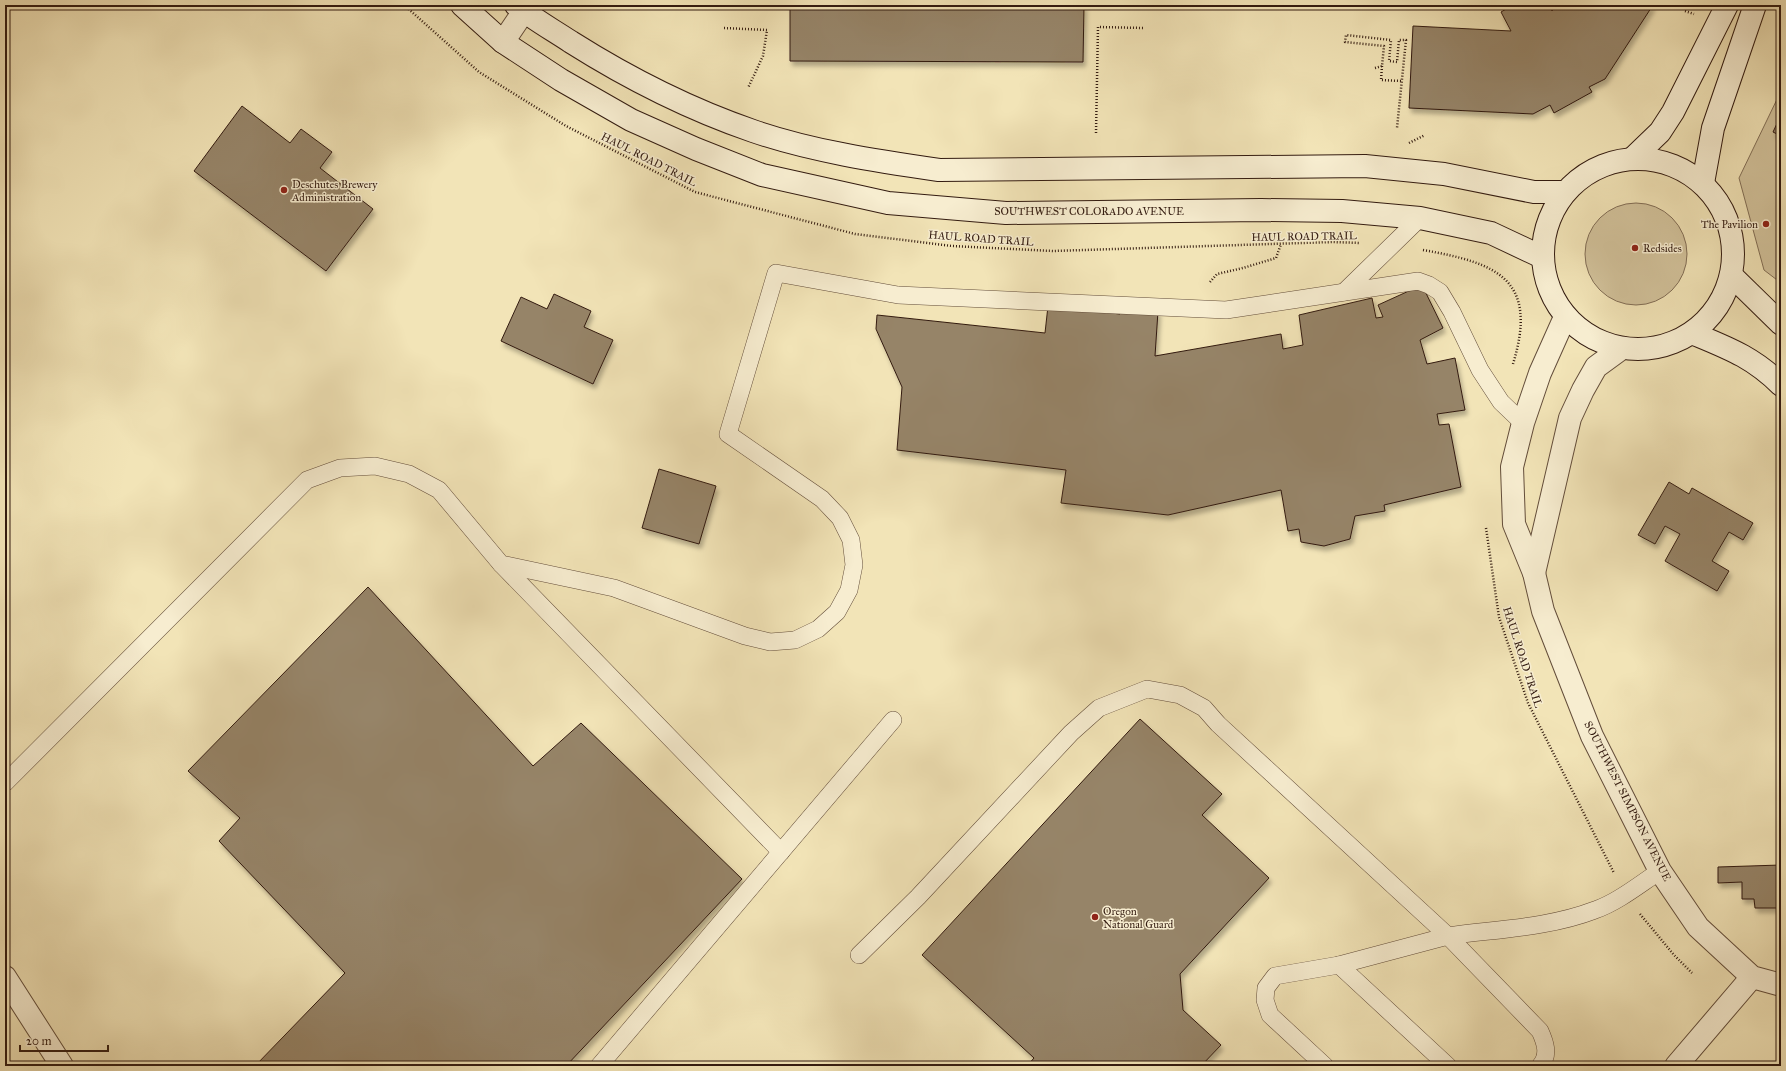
<svg xmlns="http://www.w3.org/2000/svg" width="1786" height="1071" font-family="'IM FELL Great Primer',serif">
<style>
.green{fill:#d2c29b;stroke:#826e56}
.building{fill:#968467;stroke:#331b10;filter:url(#shadow)}
.lines{fill:none;stroke-linecap:round;stroke-linejoin:round}
.lane-casing{stroke:#634d3a;stroke-width:18}
.street-casing{stroke:#634d3a;stroke-width:24}
.secondary-casing{stroke:#331b10;stroke-width:24}
.path{stroke:#331b10;stroke-width:2.5;stroke-dasharray:1 2;stroke-linecap:butt}
.lane{stroke:#f7edd0;stroke-width:17}
.street{stroke:#f7edd0;stroke-width:22}
.secondary{stroke:#f7edd0;stroke-width:22}
.poi-dot{fill:#8f2418;stroke:#f7edd0;stroke-width:1.5}
.labels{text-anchor:middle;stroke-width:3;stroke-linejoin:round;paint-order:stroke}
.street-label{font-size:11px;fill:#331b10;stroke:#f7edd0}
.poi-label{font-size:11px;fill:#331b10;stroke:#f7edd0;text-anchor:start}
</style>
<defs>
<filter id="shadow"><feDropShadow dx="2.5" dy="4.5" stdDeviation="2" flood-color="#0004"/></filter>
</defs>
<rect width="100%" height="100%" fill="#f2e4b7"/>
<filter id="stains"><feTurbulence type="fractalNoise" baseFrequency=".005" numOctaves="4"/><feColorMatrix values="0 0 0 0 .2 0 0 0 0 .09 0 0 0 0 .02 0 0 0 .5 -.17"/></filter>
<radialGradient id="worn" r=".72"><stop offset=".6" stop-color="#630" stop-opacity="0"/><stop offset="1" stop-color="#630" stop-opacity=".3"/></radialGradient>
<g class="green">
<polygon points="1781,91 1781,283 1764,270 1739,178"/>
<circle cx="1636" cy="254" r="51"/>
</g>
<g class="building">
<polygon points="790,5 1084,5 1083,62 790,61"/>
<polygon points="1513,5 1549,5 1552,11 1556,5 1653,5 1605,79 1589,87 1592,92 1554,113 1550,105 1533,114 1409,108 1413,26 1511,31 1501,12"/>
<polygon points="242,106 290,143 301,129 332,152 320,168 373,209 326,271 194,171"/>
<polygon points="1781,115 1781,136 1773,132"/>
<polygon points="1422,285 1443,328 1420,340 1427,364 1455,358 1465,410 1437,414 1439,425 1449,424 1461,487 1384,505 1385,511 1355,516 1350,539 1324,546 1301,542 1299,529 1288,531 1281,490 1168,515 1061,503 1066,470 897,450 902,387 876,329 877,315 1045,333 1048,306 1120,314 1120,308 1158,311 1155,356 1281,334 1283,349 1303,345 1299,315 1372,298 1376,318 1383,317 1378,305"/>
<polygon points="554,294 591,311 584,327 613,340 593,384 501,341 521,297 547,309"/>
<polygon points="659,469 716,486 699,544 642,528"/>
<polygon points="1669,482 1689,494 1692,488 1753,523 1743,540 1729,532 1712,561 1729,571 1717,591 1665,561 1680,534 1665,526 1655,544 1638,535"/>
<polygon points="368,587 533,766 581,723 742,879 566,1066 255,1066 345,973 219,841 240,818 188,771"/>
<polygon points="1140,719 1222,794 1202,815 1269,878 1180,974 1183,1010 1221,1045 1201,1066 1027,1066 1034,1058 922,955"/>
<polygon points="1781,865 1781,926 1778,926 1778,908 1755,908 1754,899 1742,899 1742,882 1718,883 1718,867"/>
</g>
<g class="lines">
<g class="lane-casing">
<g id="lane">
<polyline points="1344,292 1420,218"/>
<polyline points="501,564 781,852"/>
<polyline points="5,783 307,480 340,468 375,466 409,474 439,490 501,564 614,588 745,636 770,642 795,640 818,629 837,612 849,590 854,565 851,540 840,518 822,499 728,434 776,273 898,295 1226,310 1418,281 1429,285 1440,292 1452,312 1480,370 1501,402 1523,423"/>
<path d="M859 955 918 897 1071 733 1099 708 1147 689 1180 695 1204 708 1218 724 1448 936C1497 929 1548 928 1595 910 1618 902 1640 884 1660 871"/>
<polyline points="1339,965 1448,1066"/>
<polyline points="599,1066 893,720"/>
<path d="M1325 1066 1270 1015 1265 1000 1266 988 1275 976 1339 965 1448 936 1540 1031C1545 1042 1550 1055 1540 1066"/>
</g>
</g>
<g class="street-casing">
<g id="street">
<polyline points="503,42 528,5"/>
<polyline points="1565,317 1540,373 1523,423 1512,467 1514,524 1534,573 1543,611 1592,736 1660,871 1698,927 1752,977 1781,985"/>
<polyline points="1534,573 1570,418 1583,390 1596,367 1622,348"/>
<polyline points="5,977 62,1066"/>
<polyline points="1676,1066 1752,977"/>
</g>
</g>
<g class="secondary-casing">
<g id="secondary">
<polyline points="462,5 503,42 561,80 631,120 696,149 762,175 888,203 1006,213 1261,210 1342,211 1420,218 1491,233 1542,257"/>
<path d="M516 5C533 19 553 30 571 42 628 78 689 109 753 131 811 151 877 161 939 170L1365 166 1444 174 1534 192H1565"/>
<polyline points="1633,158 1660,132 1673,112 1727,5"/>
<circle cx="1638" cy="254" r="95"/>
<polyline points="1703,183 1713,128 1755,5"/>
<polyline points="1731,275 1781,324"/>
<path d="M1692 333C1728 348 1753 357 1781 385"/>
</g>
</g>
<g class="path">
<polyline points="404,5 479,72 566,126 695,192 855,234 952,246 1053,251 1333,242 1360,243"/>
<polyline points="1685,11 1694,14"/>
<polyline points="724,28 767,30 763,56 748,88"/>
<polyline points="1382,66 1381,80 1401,81"/>
<polyline points="1375,68 1382,66 1384,46 1345,42 1346,35 1391,40 1389,61 1397,62 1399,40 1406,40 1397,128"/>
<polyline points="1096,133 1098,27 1144,28"/>
<polyline points="1409,143 1425,135"/>
<path d="M1423 250C1497 263 1539 279 1513 364"/>
<polyline points="1210,282 1217,274 1243,268 1276,258 1281,244"/>
<polyline points="1486,528 1499,617 1528,703 1614,873"/>
<polyline points="1640,914 1674,955 1692,973"/>
</g>
<use href="#lane" class="lane"/>
<use href="#street" class="street"/>
<use href="#secondary" class="secondary"/>
</g>
<g class="poi-dot">
<circle cx="284" cy="190" r="4"/>
<circle cx="1766" cy="224" r="4"/>
<circle cx="1635" cy="248" r="4"/>
<circle cx="1095" cy="917" r="4"/>
</g>
<g class="labels">
<g class="street-label">
<text transform="translate(649 159) rotate(27)" y="4">HAUL ROAD TRAIL</text>
<text x="1089" y="215">SOUTHWEST COLORADO AVENUE</text>
<text transform="translate(1304 236) rotate(-1)" y="4">HAUL ROAD TRAIL</text>
<text transform="translate(981 238) rotate(4)" y="4">HAUL ROAD TRAIL</text>
<text transform="translate(1523 657) rotate(72)" y="4">HAUL ROAD TRAIL</text>
<text transform="translate(1628 801) rotate(63)" y="4">SOUTHWEST SIMPSON AVENUE</text>
</g>
<g class="poi-label">
<text x="292" y="188">Deschutes Brewery<tspan x="292" dy="13">Administration</tspan></text>
<text x="1758" y="228" text-anchor="end">The Pavilion</text>
<text x="1643" y="252">Redsides</text>
<text x="1103" y="915">Oregon<tspan x="1103" dy="13">National Guard</tspan></text>
</g>
</g>
<rect width="1786" height="1071" fill="none" stroke="#f2e4b7" stroke-width="20"/>
<rect x="6" y="6" width="1774" height="1059" fill="none" stroke="#331b10" stroke-width="2"/>
<rect x="10" y="10" width="1766" height="1051" fill="none" stroke="#331b10"/>
<path d="M20 1045v6h88v-6" fill="none" stroke="#331b10" stroke-width="2"/>
<text x="26" y="1045" font-size="12" fill="#331b10" stroke="#f7edd0" stroke-width="3" paint-order="stroke">20 m</text>
<rect width="100%" height="100%" filter="url(#stains)"/>
<rect width="100%" height="100%" fill="url(#worn)"/>
</svg>
